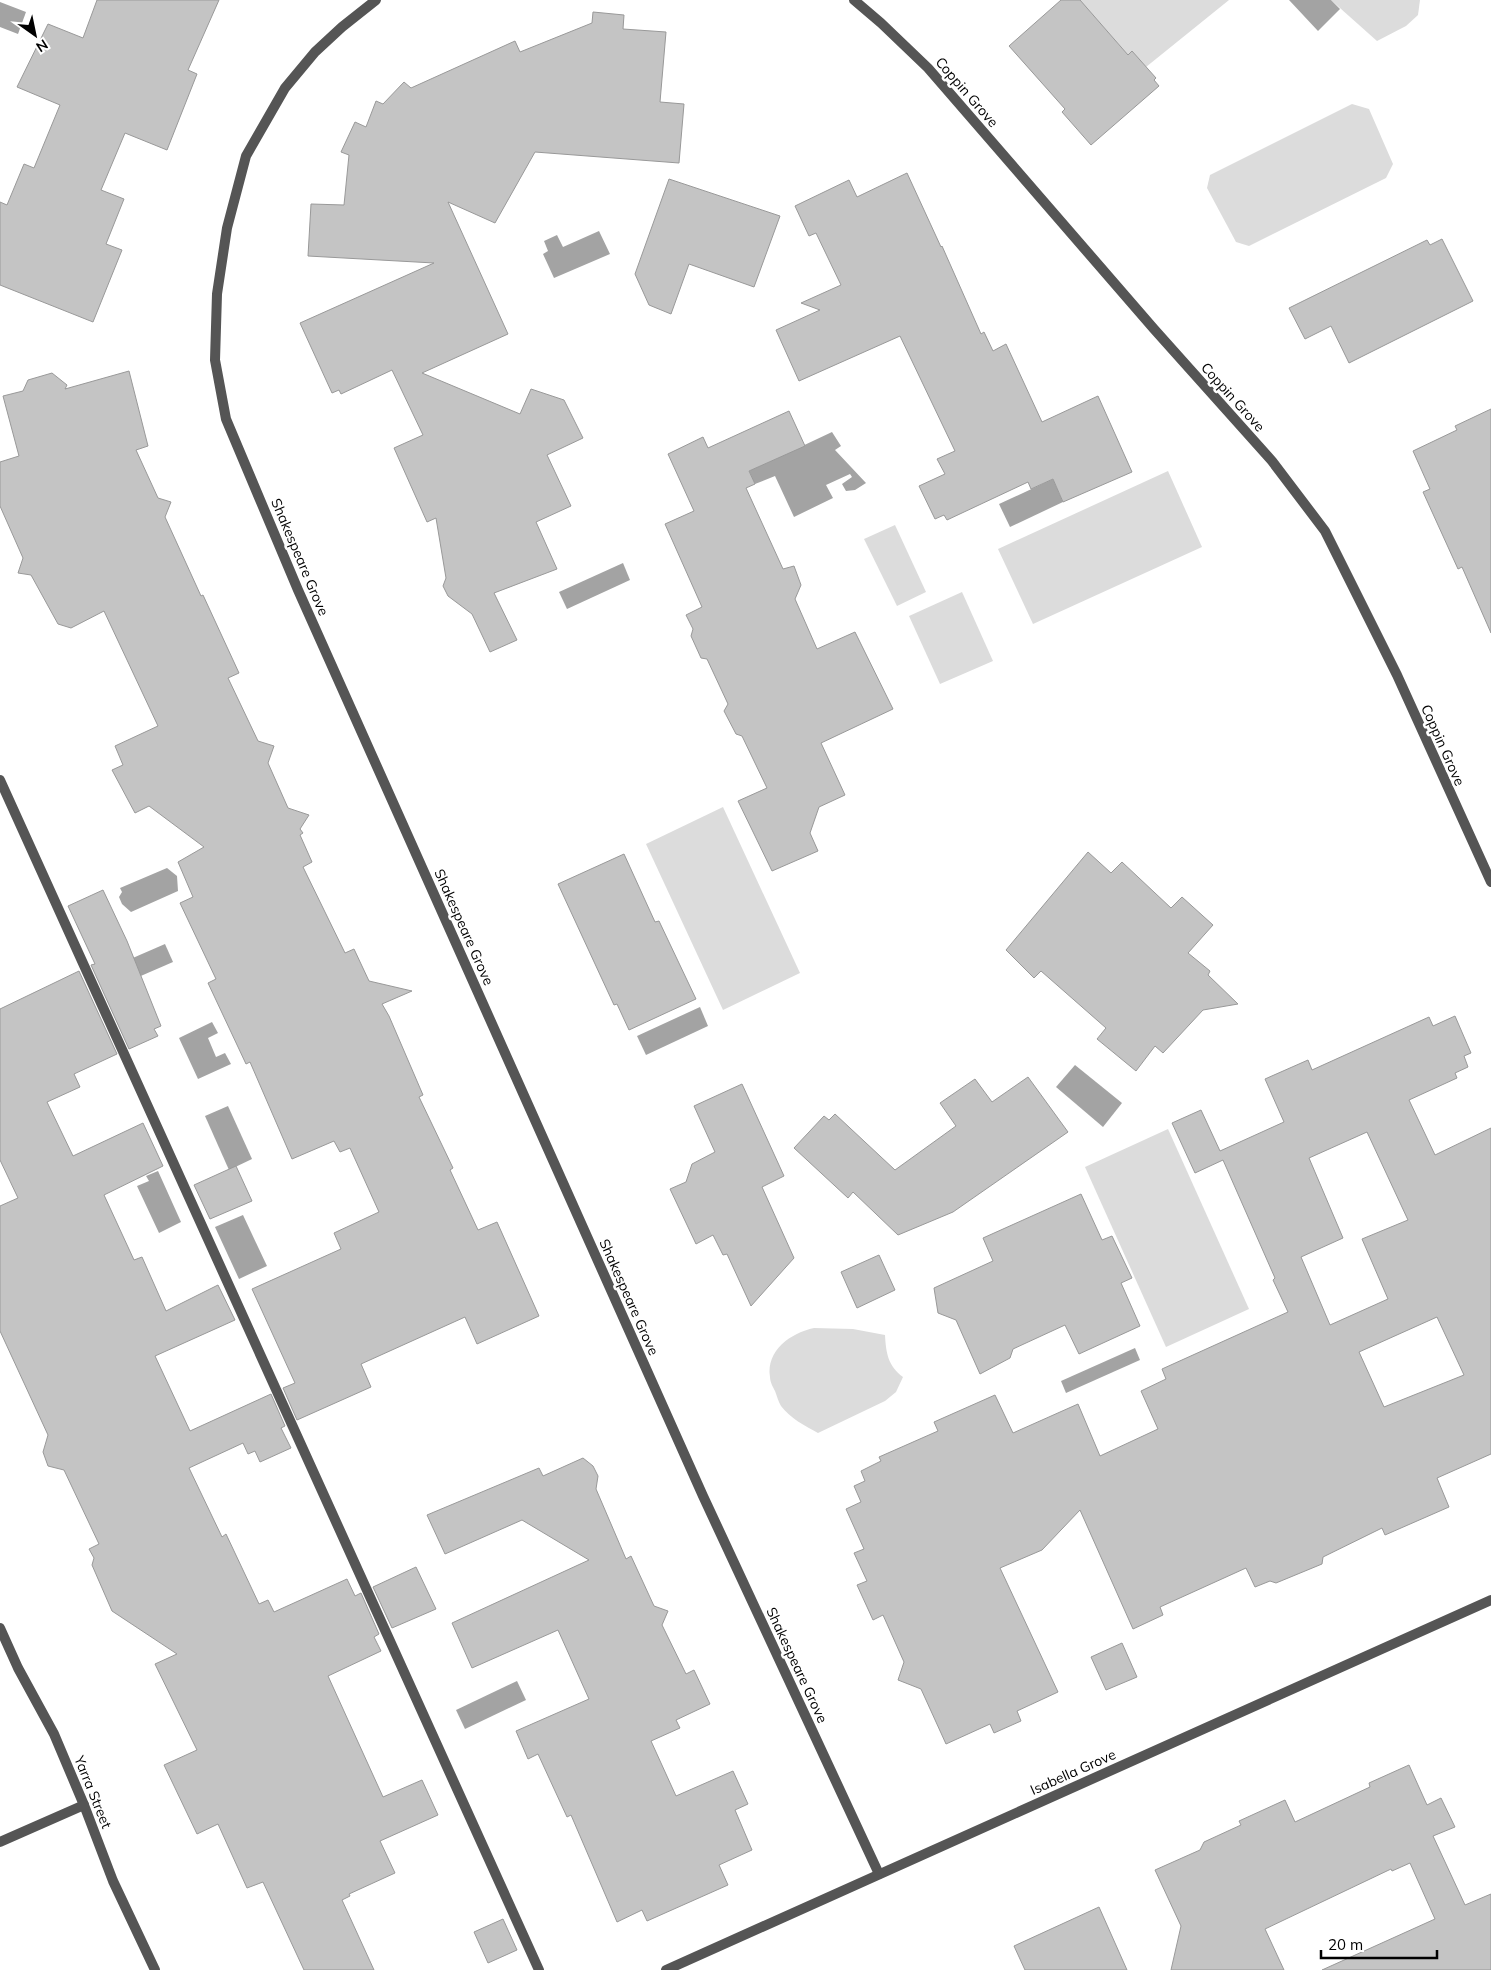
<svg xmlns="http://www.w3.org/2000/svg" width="1491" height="1970" font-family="Mulish,sans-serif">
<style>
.green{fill:#dcdcdc}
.water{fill:#a3a3a3}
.building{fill:#c4c4c4;stroke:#999;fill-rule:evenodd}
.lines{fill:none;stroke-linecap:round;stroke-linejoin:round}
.lane{stroke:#555;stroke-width:10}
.street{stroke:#555;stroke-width:10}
.labels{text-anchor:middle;stroke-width:5;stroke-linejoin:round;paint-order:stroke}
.street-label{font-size:14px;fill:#000;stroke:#fff}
</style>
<rect width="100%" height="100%" fill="#fff"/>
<g class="green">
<polygon points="1080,0 1229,0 1146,67 1133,52 1128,55"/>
<polygon points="1331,0 1420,0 1418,15 1406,26 1377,41"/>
<polygon points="1352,104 1369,109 1393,164 1386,178 1249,246 1236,242 1207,188 1210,175"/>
<polygon points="1168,471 1202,547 1033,624 998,549"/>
<polygon points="895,525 926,592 897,606 864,539"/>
<polygon points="962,592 993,661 940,684 909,616"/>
<polygon points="723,807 800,973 723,1010 646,844"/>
<polygon points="1168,1129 1249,1309 1166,1347 1085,1167"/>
<path d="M814 1328 853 1329 885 1335C886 1353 888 1366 903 1377L896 1392 885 1401 818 1433C805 1426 790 1418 781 1406 778 1401 777 1396 775 1391 773 1387 770 1382 770 1377 766 1350 791 1333 814 1328Z"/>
</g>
<g class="water">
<polygon points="1289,0 1331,0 1340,9 1318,31"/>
<polygon points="0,2 26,12 18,34 0,27"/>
<polygon points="599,231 610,254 554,278 543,254 548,251 544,241 557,235 563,247"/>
<polygon points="832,432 841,446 835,450 866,483 855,490 846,491 842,484 852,477 850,474 826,485 833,498 794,517 775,476 755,484 749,471"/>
<polygon points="1053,479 1063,502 1010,527 999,504"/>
<polygon points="623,563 630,580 567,609 559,592"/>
<polygon points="167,868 177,876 178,891 131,912 122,904 119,897 122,892 120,888"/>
<polygon points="165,944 173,962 120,985 112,967"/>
<polygon points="700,1007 708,1026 646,1055 637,1036"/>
<polygon points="212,1022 218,1033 208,1038 216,1057 225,1053 231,1064 198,1079 179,1038"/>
<polygon points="1075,1065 1122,1103 1103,1127 1056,1087"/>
<polygon points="228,1106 252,1159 229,1170 205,1116"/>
<polygon points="158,1171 181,1222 159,1233 137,1186 149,1181 146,1176"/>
<polygon points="243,1215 267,1266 239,1279 215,1227"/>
<polygon points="1135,1348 1140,1360 1066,1393 1061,1381"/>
<polygon points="517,1681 526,1700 465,1729 456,1710"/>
</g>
<g class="building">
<polygon points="97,0 219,0 188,70 197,74 167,150 125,133 101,190 124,199 106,244 122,250 93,322 0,285 0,202 7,205 24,164 34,168 60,105 17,87 48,24 83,38"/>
<polygon points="1061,0 1080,0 1128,55 1132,51 1156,78 1154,80 1159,86 1091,145 1062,112 1065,109 1009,46"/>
<polygon points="593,12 624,15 623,29 666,32 660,102 684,104 679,163 535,152 495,223 448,202 508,334 422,373 520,414 531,389 564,400 583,438 547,455 571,506 536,522 557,569 494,593 517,640 490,652 472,614 448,596 443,586 446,578 436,518 427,522 394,448 423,435 392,370 341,394 339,390 332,393 300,323 434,263 308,256 311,204 344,205 349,155 341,152 355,122 366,127 376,101 383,104 404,82 411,88 515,41 520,52 592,23"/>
<polygon points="907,173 941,247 942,246 981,334 984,332 993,351 1006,344 1042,422 1098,396 1132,472 1063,502 1053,479 1031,489 1028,482 947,520 944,515 935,519 919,486 945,474 937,459 955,451 900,336 799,381 776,330 820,310 801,303 841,285 816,233 809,236 795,206 849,180 857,197"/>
<polygon points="669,179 780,216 754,287 689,264 671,314 649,305 635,274"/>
<polygon points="1442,239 1473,301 1349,363 1331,326 1305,339 1289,308 1427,240 1430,245"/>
<polygon points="129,371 148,446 136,450 158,498 171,502 165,517 201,596 203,595 239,673 228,678 258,741 274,746 268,763 288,808 309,815 300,829 303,833 300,835 312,862 303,867 345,953 354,949 369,981 412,991 382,1004 389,1016 423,1095 419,1097 453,1168 450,1170 478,1230 497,1222 539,1316 477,1344 465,1317 361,1364 371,1387 297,1420 283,1388 295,1383 252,1289 341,1249 334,1233 379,1212 350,1148 340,1152 334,1141 292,1159 250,1062 246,1064 208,983 216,979 180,903 193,897 178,862 204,847 149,806 135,813 112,770 123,765 115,746 158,726 104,611 71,628 58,624 31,575 18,573 23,558 0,506 0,462 19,456 3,396 23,391 28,380 52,373 67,385 65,389"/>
<polygon points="1491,409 1491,633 1462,567 1458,569 1423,492 1430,489 1413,451 1457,430 1455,426"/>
<polygon points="789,411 805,446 749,471 755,484 746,488 783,569 794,566 801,585 795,599 817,649 855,632 893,709 821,743 845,795 819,807 810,833 818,851 772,871 738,801 767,788 742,736 736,734 724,711 728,704 707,659 701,658 691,636 693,629 686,615 702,607 665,524 694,511 668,454 703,437 708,448"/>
<polygon points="1088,852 1111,873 1122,862 1171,908 1182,897 1213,925 1188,953 1210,971 1208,975 1238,1004 1203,1010 1163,1053 1155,1046 1136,1071 1097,1039 1106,1028 1041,971 1034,978 1006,950"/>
<polygon points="624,854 655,922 659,921 696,999 629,1030 617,1004 614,1005 558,884"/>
<polygon points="103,890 127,941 161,1026 154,1029 158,1036 129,1049 91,965 95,964 68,906"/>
<polygon points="79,971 117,1054 74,1074 80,1087 47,1102 73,1156 143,1123 163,1166 104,1195 134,1260 142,1257 166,1311 218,1285 235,1320 155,1356 190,1431 271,1394 285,1426 281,1428 291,1448 260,1462 255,1451 248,1454 243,1443 189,1468 222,1537 226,1534 259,1604 268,1600 274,1612 347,1579 355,1596 361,1593 379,1634 374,1637 381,1651 328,1676 383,1797 422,1780 438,1815 380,1841 395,1873 349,1894 350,1896 342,1900 374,1970 304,1970 263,1882 247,1888 218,1824 197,1834 164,1765 197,1750 155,1664 177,1654 112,1611 92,1565 94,1558 89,1549 99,1544 64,1470 48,1466 43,1452 48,1435 0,1331 0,1206 18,1198 0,1160 0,1009"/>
<path d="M1455 1016 1471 1053 1464 1056 1468 1067 1455 1073 1457 1078 1409 1100 1435 1155 1491 1128V1454L1437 1478 1449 1507 1385 1535 1382 1528 1323 1557 1322 1564 1276 1583 1270 1581 1255 1587 1246 1568 1160 1607 1163 1615 1133 1629 1080 1510 1042 1550 1000 1568 1058 1692 1017 1711 1021 1721 994 1733 990 1724 946 1744 921 1689 898 1680 904 1662 883 1615 873 1620 857 1585 867 1581 854 1553 864 1549 846 1509 861 1502 854 1486 865 1481 861 1471 881 1461 879 1457 938 1431 934 1422 995 1395 1013 1433 1078 1404 1100 1456 1158 1429 1141 1391 1166 1379 1162 1369 1288 1312 1273 1280 1275 1278 1223 1160 1195 1173 1172 1123 1201 1110 1220 1151 1284 1122 1265 1079 1308 1060 1312 1070 1429 1017 1433 1026ZM1367 1132 1408 1220 1362 1239 1388 1299 1330 1325 1301 1257 1343 1238 1309 1158ZM1437 1317 1464 1375 1384 1407 1359 1352Z"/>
<polygon points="1028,1077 1068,1132 953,1212 898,1235 853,1192 848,1198 794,1148 824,1116 829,1120 835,1114 895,1170 956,1126 940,1103 975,1079 992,1102"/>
<polygon points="742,1084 784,1176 762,1187 794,1258 751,1306 727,1254 723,1255 713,1235 696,1244 670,1189 686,1182 692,1164 715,1152 694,1106"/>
<polygon points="236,1166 252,1201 210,1219 194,1185"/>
<polygon points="1081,1194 1102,1240 1112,1236 1132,1278 1121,1283 1140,1326 1079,1354 1065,1325 1013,1349 1010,1358 980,1374 956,1320 938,1313 934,1288 993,1261 983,1238"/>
<polygon points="879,1255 895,1290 857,1308 841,1272"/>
<polygon points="583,1458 593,1466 598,1476 596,1489 626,1559 631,1556 654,1606 668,1611 662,1625 686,1674 694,1670 710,1704 676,1720 680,1728 651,1741 676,1796 733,1771 748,1804 735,1810 752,1850 719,1865 728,1885 647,1921 642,1910 617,1922 571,1815 567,1817 538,1754 528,1759 516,1731 589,1699 558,1630 472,1668 452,1623 589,1560 522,1520 445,1554 427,1515 539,1468 543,1476"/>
<polygon points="416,1567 436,1609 392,1628 373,1587"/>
<polygon points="1122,1643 1137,1677 1106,1690 1091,1657"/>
<polygon points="1409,1765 1427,1805 1441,1798 1455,1827 1433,1836 1465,1905 1491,1894 1491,1970 1322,1970 1435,1919 1410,1863 1392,1871 1391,1869 1265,1929 1284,1970 1171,1970 1181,1926 1155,1870 1200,1850 1204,1842 1241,1825 1239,1821 1285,1800 1295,1822 1370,1787 1369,1783"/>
<polygon points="1099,1907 1127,1970 1025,1970 1014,1946"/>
<polygon points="503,1919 517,1950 488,1963 474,1932"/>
</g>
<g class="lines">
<polyline class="lane" points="0,780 539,1970"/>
<g class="street">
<polyline points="376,0 342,27 315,52 285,88 246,156 227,228 217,294 215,360 226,419 298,590 703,1496 879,1874"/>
<polyline points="854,0 881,23 928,68 1154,329 1272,461 1325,531 1397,675 1491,882"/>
<polyline points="0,1628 18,1668 54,1734 84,1805 113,1881 155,1970"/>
<polyline points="0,1842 84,1805"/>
<polyline points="666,1970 1491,1600"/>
</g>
</g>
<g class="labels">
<g class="street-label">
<text transform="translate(967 92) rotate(49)" y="5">Coppin Grove</text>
<text transform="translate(1233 397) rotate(48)" y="5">Coppin Grove</text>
<text transform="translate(300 557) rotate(67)" y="5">Shakespeare Grove</text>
<text transform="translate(1443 745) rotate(66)" y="5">Coppin Grove</text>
<text transform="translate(464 927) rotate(66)" y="5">Shakespeare Grove</text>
<text transform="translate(629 1297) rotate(66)" y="5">Shakespeare Grove</text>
<text transform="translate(797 1665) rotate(65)" y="5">Shakespeare Grove</text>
<text transform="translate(1073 1772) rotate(-24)" y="5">Isabella Grove</text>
<text transform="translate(93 1792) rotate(68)" y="5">Yarra Street</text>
</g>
</g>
<g transform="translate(35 35) rotate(147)" stroke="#ffffff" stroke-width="4" paint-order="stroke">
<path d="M0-4L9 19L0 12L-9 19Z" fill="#000000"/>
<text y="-8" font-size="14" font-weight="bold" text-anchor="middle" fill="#000000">N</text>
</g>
<path d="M1321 1950v8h116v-8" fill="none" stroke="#000000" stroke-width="2.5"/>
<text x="1328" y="1950" font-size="15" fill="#000000" stroke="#ffffff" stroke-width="4" paint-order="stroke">20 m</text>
</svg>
